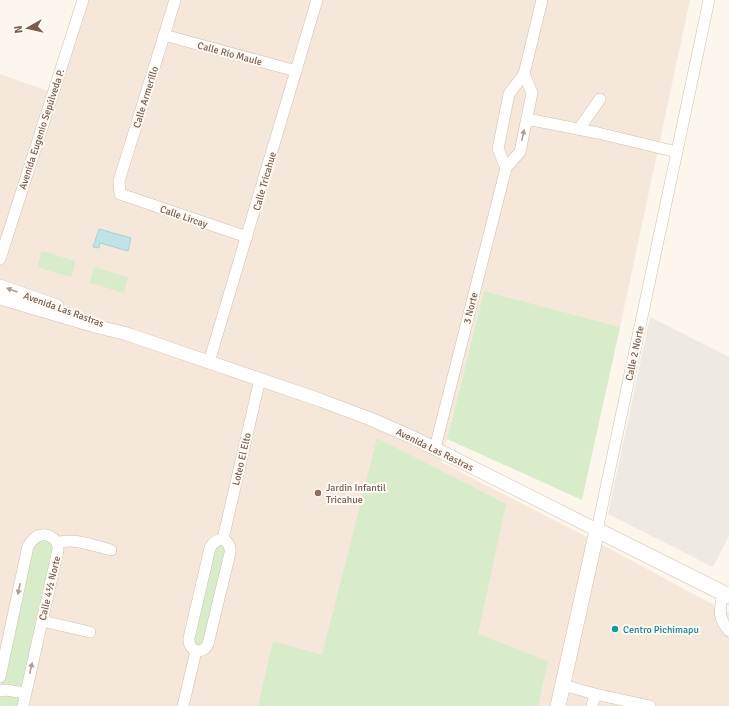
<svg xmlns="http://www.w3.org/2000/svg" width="729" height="706" font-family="Signika,sans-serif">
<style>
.residential{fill:#f5e8da}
.industrial{fill:#efe9e4}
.green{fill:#d8ecc9}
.water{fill:#bfe3e8;stroke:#a5d3da}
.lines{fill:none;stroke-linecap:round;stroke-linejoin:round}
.minor-casing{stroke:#d1beb0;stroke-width:12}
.tertiary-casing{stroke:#d1beb0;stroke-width:14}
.secondary-casing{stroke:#d6c0b0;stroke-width:16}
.minor{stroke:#fff;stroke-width:11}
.tertiary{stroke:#fff;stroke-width:13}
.secondary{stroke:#fff;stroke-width:15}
.oneway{fill:#af9d94}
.education-dot{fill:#8d6e63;stroke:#fffaf3;stroke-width:1.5}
.culture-dot{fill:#0f9aa8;stroke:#fffaf3;stroke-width:1.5}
.labels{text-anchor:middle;stroke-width:4;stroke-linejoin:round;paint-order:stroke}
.street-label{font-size:10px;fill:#7a5c4d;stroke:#fffaf3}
.education-label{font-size:10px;fill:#785e54;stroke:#fffaf3;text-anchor:start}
.culture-label{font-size:10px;fill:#0d838f;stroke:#fffaf3;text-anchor:start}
</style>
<rect width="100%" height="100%" fill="#fdf6ec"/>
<polygon class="residential" points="78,0 690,0 620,327 484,291 441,462 595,541 729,613 729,706 0,706 0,74 48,91"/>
<polygon class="industrial" points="650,317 729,357 729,536 713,567 608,514"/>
<g class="green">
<polygon points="42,251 76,261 71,277 37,267"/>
<polygon points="94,267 128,277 124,293 90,283"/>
<polygon points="484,291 620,327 582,500 447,439"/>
<polygon points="377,438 506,504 478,634 548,661 538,706 258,706 273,641 322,655"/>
<polygon points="39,540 49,541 54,545 20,706 0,706 0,689 31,552 35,543"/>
<path d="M217 546C222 545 225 547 224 552L203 642 200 644 198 645 195 644 194 640 215 549Z"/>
</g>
<polygon class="water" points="99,229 131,238 128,251 100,243 99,248 93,247"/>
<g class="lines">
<g class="minor-casing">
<g id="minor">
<polyline points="175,0 119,181 120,194 247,237"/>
<polyline points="164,35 296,71"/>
<polyline points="527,119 598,133 677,152"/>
<polyline points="579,129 600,99"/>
<polyline points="506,168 498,149 509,94 524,74 542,0"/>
<polyline points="0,259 83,0"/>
<polyline points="209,362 317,0"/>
<polyline points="435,448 506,168 520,152 532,93 524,74"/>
<polyline points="597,530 709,0"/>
<path d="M223 539C228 542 231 546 230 553L208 644C202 656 188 651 189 638L210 548C213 542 216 540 223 539Z"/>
<polyline points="223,539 260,379"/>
<path d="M57 543C72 537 95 546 111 550"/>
<path d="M723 593C720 609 717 617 729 631"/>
<polyline points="42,621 90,632"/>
<path d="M0 677 28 546C30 543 32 540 35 538 45 530 59 538 58 550L23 706"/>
<polyline points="563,685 595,694 650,706"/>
<polyline points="0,691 6,690 25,693"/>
<polyline points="183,706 196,651"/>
<polyline points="592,706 595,694"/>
</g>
</g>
<g class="tertiary-casing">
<g id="tertiary">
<polyline points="0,286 57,306"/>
<polyline points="0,298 95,326 127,334 320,400 373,420 416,439 597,530"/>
</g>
</g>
<g class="secondary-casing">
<polyline id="secondary" points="558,706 597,530 729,596"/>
</g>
<use href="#minor" class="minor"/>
<use href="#tertiary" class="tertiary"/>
<use href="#secondary" class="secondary"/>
</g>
<defs><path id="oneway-solid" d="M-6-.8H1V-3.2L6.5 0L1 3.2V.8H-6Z"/></defs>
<g class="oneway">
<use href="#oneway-solid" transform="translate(523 135) rotate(-78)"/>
<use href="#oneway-solid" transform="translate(12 290) rotate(-160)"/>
<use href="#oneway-solid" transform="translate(19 589) rotate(102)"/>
<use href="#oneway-solid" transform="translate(31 668) rotate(-77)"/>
</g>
<circle class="education-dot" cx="318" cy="493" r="4"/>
<circle class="culture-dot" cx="615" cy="629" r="4"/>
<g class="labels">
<g class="street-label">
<text transform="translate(230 53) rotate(15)" y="4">Calle Río Maule</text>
<text transform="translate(145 97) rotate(-73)" y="4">Calle Armerillo</text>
<text transform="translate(41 129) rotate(-72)" y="4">Avenida Eugenio Sepúlveda P.</text>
<text transform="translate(264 181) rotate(-74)" y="4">Calle Tricahue</text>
<text transform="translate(184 216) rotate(19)" y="4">Calle Lircay</text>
<text transform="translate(470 308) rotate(-76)" y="4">3 Norte</text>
<text transform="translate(64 309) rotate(20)" y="4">Avenida Las Rastras</text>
<text transform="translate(634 353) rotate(-78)" y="4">Calle 2 Norte</text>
<text transform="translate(435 449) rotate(26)" y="4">Avenida Las Rastras</text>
<text transform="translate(241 459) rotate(-77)" y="4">Loteo El Elto</text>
<text transform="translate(49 588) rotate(-77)" y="4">Calle 4½ Norte</text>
</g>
<g class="education-label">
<text x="326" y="491">Jardin Infantil<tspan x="326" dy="12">Tricahue</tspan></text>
</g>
<g class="culture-label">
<text x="623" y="633">Centro Pichimapu</text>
</g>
</g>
<g transform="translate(28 28) rotate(262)" stroke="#fffaf3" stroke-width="3" paint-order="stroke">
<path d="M0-3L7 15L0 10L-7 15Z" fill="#7a5c4d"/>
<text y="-6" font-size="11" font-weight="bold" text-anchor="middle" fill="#7a5c4d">N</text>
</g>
</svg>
